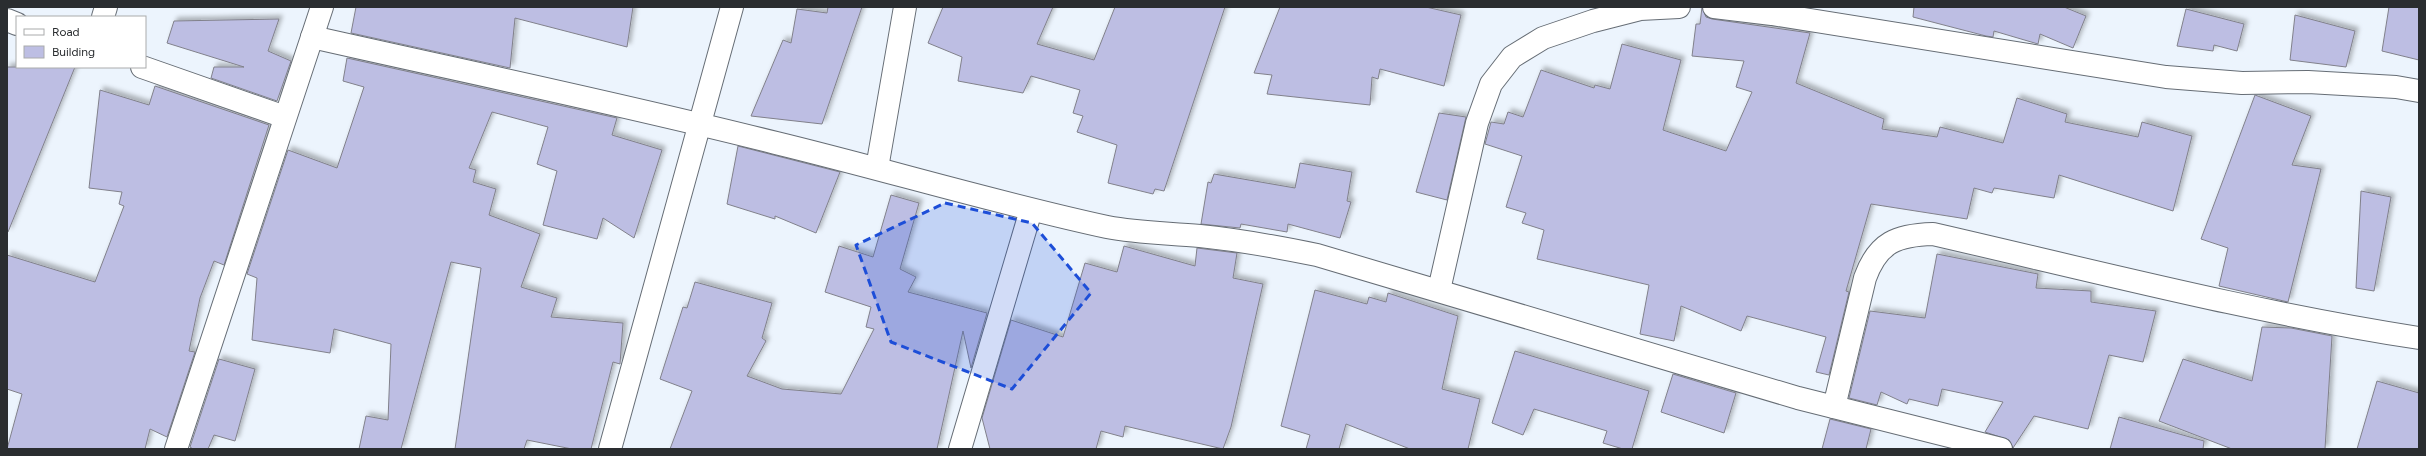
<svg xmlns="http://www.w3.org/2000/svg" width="2426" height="456" font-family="Figtree,sans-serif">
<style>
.building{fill:#bdbee3;stroke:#81818b;filter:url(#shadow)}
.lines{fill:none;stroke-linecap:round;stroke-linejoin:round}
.minor-casing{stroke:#666d75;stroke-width:24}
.minor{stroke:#fff;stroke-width:22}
.marked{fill:#1d4ed8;fill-opacity:0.2;stroke:#1d4ed8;stroke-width:3;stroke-dasharray:8 5;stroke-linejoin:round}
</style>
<defs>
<filter id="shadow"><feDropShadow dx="3.5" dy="-3.5" stdDeviation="2" flood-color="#0004"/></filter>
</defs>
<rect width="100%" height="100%" fill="#ecf4fd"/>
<g class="building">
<polygon points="356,7 633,7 627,47 515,18 510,68 351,33"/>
<polygon points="828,7 862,7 822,124 751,116 783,40 791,43 797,9 827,13"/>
<polygon points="943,7 1053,7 1037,44 1094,60 1115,7 1225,7 1164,191 1155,189 1153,194 1108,183 1117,145 1077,132 1083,116 1073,113 1080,90 1031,76 1023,93 958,81 962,57 928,43"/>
<polygon points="1280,7 1426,7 1461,15 1444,86 1380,69 1378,79 1372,77 1370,105 1267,94 1272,75 1254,73"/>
<polygon points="1702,7 1706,17 1712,19 1810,33 1796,83 1884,119 1882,129 1937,137 1940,127 2003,143 2017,98 2067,114 2065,122 2138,137 2142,122 2192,136 2173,211 2059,175 2054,198 1994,188 1992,193 1974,188 1967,219 1871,204 1846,291 1849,292 1829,375 1816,372 1826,337 1747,316 1741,331 1681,306 1674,341 1640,334 1649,285 1537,259 1544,230 1522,223 1526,213 1506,207 1522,156 1485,144 1491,122 1504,124 1508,112 1523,117 1541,70 1594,88 1595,85 1610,89 1622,44 1681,60 1663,130 1726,151 1752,92 1736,87 1744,61 1692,56 1696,24 1700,24"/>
<polygon points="1914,7 2064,7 2086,16 2073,48 2040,34 2038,44 1994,31 1993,37 1986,36 1913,17"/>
<polygon points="2389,7 2419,7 2419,60 2382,51"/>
<polygon points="2186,9 2244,24 2237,51 2214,45 2213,51 2177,46"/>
<polygon points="2295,15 2355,31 2346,67 2290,60"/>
<polygon points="279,19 268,51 291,61 277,101 211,78 214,67 244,67 167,43 174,21"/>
<polygon points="347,58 617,118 612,135 662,150 634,238 603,218 597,239 543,225 557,171 537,164 548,127 492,112 469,168 476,170 473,182 496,189 489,215 540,234 521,287 557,298 551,317 623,323 620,364 613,362 591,449 572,449 527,440 524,449 455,449 481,268 451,262 401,449 359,449 366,416 388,420 391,344 334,329 330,353 252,340 257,278 247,274 288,150 337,168 364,87 343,81"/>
<polygon points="7,67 75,67 8,232 7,232"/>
<polygon points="155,86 269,125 224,265 214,261 200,298 189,351 195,352 167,437 150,429 145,449 7,449 22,394 7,389 7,255 95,282 124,206 119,204 122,192 89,188 100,90 149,105"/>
<polygon points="2255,95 2311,116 2292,165 2321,169 2288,302 2219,286 2228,248 2201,239"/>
<polygon points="1439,113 1466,117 1447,200 1416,192"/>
<polygon points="738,146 840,172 816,233 775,216 775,219 727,204"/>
<polygon points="1300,163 1352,172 1347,201 1351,202 1340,238 1288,224 1287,232 1241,224 1240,228 1201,224 1208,182 1211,183 1214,174 1295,188"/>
<polygon points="2361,191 2391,197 2374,291 2356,288"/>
<polygon points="891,195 919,203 900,269 916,277 908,292 987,313 971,368 963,331 937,449 670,449 692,391 660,379 683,307 687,308 695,282 772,303 762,338 766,341 747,376 782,389 841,394 874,329 866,327 871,307 825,292 839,246 873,257"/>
<polygon points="1124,246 1195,266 1197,248 1237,253 1233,278 1263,284 1231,427 1223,449 1125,426 1123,437 1101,431 1096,449 990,449 982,418 1011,320 1063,337 1085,263 1117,272"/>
<polygon points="1937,254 2038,274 2036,288 2091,291 2091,302 2156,311 2143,362 2109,355 2088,429 2034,416 2013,448 2009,440 1985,432 2003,402 1942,389 1938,406 1909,399 1907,404 1881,392 1877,405 1849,398 1870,311 1925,318"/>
<polygon points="1315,290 1367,304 1369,297 1386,302 1388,293 1458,316 1442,389 1480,399 1468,449 1410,449 1346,424 1339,449 1306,449 1310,435 1281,426"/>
<polygon points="2262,327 2291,328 2332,336 2325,449 2232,449 2159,421 2183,359 2252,381"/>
<polygon points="1515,351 1649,391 1632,449 1623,449 1603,443 1607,431 1534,409 1523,435 1492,423"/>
<polygon points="219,359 255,369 235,441 214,435 208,449 193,449 190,447"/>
<polygon points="1673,374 1736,393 1724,433 1661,412"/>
<polygon points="2377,381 2419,393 2419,449 2357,449"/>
<polygon points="2119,417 2204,441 2203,449 2110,449"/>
<polygon points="1830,419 1871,429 1866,449 1822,449"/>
</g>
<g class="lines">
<g class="minor-casing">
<g id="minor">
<polyline points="1714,7 1772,14 2166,77 2242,83 2308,82 2396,87 2419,91"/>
<polyline points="103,17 106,7"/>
<polyline points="7,20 17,24"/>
<path d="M312 37C467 72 622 104 776 143 887 170 996 203 1107 227 1138 233 1169 233 1200 236 1240 240 1278 247 1317 255L1798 398 2001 449"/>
<polyline points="142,67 285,117"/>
<polyline points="877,168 905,7"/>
<polyline points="1439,290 1477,123 1491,84 1512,57 1543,38 1593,21 1640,9 1679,7"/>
<path d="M1834 407 1865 278C1878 242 1897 235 1933 234 2094 271 2256 313 2419 338"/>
<polyline points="176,449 322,7"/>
<polyline points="610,449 732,7"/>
<polyline points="960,449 1031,210"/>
</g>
</g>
<use href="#minor" class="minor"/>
</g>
<path class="marked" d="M945 203 1032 223 1091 293 1012 389 891 342 856 245Z"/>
<rect width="2426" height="456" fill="none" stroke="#2a2d30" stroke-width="16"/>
<rect x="16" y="16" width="130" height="52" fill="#ffffff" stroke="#aaabac"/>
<rect x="24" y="29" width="20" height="6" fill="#ffffff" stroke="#aaabac"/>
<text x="52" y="36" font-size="12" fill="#2a2d30">Road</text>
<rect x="24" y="46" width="20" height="12" fill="#bdbee3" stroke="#aaabac"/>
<text x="52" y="56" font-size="12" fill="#2a2d30">Building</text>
</svg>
